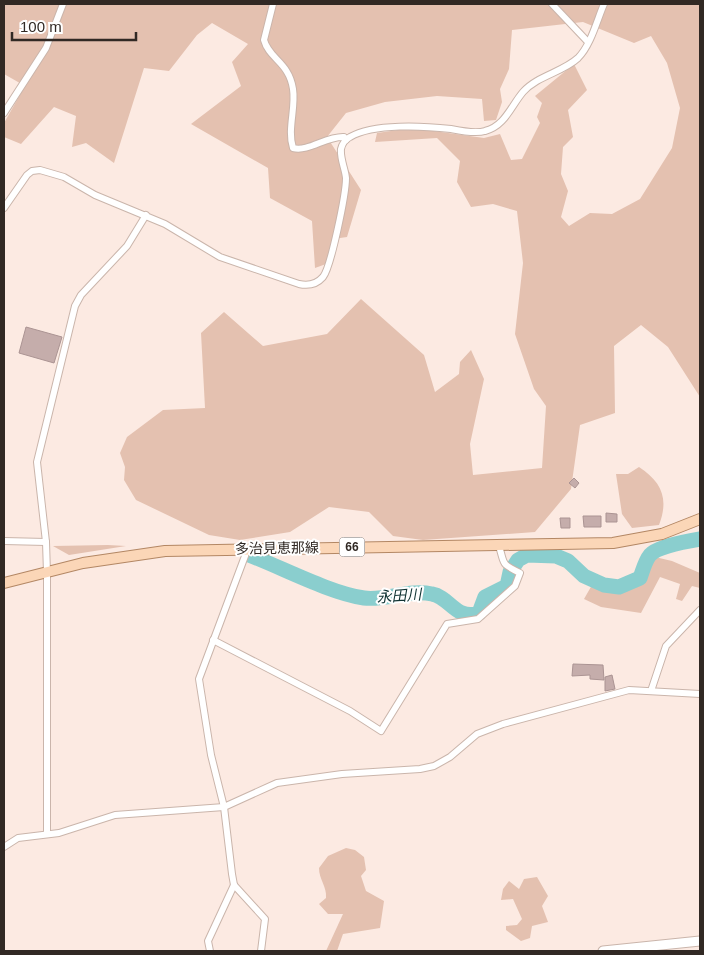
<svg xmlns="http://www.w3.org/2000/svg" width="704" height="955" font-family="Helvetica,'Noto Sans JP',sans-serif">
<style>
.green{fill:#e4c1b0}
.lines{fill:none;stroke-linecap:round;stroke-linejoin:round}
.river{stroke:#8acece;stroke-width:15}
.building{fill:#c5adab;stroke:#ab9493}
.minor-casing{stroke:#cab5ab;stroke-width:8}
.tertiary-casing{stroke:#cab5ab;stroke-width:11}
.primary-casing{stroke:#b38764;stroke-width:12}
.minor{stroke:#fff;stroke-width:6}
.tertiary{stroke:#fff;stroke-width:9}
.primary{stroke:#fbd6b7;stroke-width:10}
.labels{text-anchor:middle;stroke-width:4;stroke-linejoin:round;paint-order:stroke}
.shield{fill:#fff;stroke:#6f6966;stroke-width:1}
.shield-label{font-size:12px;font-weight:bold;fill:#312924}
.street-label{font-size:14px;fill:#312924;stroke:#fff}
.water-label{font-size:15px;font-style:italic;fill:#103333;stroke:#fff}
</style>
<rect width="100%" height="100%" fill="#fceae2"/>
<g class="green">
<polygon points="4,4 700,4 700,397 668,347 641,325 614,346 615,413 580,425 571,489 535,532 423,540 393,536 369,512 329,507 290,532 240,540 209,535 136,500 124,480 125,467 120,453 127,437 163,410 205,408 201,333 224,312 263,346 327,334 361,299 424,355 435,392 459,374 460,362 471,350 484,379 470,444 473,475 542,468 546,406 534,389 515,334 523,263 517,211 493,204 471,207 457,182 460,161 437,138 375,142 377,133 412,128 484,138 500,134 511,160 522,159 540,123 537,117 542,103 535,96 574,64 587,90 568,110 573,137 563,147 561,174 568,191 561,217 569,226 590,213 612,214 640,199 672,148 680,108 667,63 651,36 634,43 583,22 512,30 509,69 500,89 502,102 496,120 484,121 482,99 437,96 385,102 346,113 327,137 361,190 347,237 333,239 326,264 315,268 312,221 270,198 268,168 191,124 241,86 232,62 248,44 212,23 197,35 169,71 144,68 114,163 86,143 72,147 76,116 54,107 21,144 4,137 4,123 25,86 4,74"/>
<path d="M639 467C662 482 669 499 659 525L632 528 622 514 616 474H628Z"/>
<polygon points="108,545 126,546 69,555 53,546"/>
<path d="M655 557 672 561 700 573V588L692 586 682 601 676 599 680 584 660 577 641 613 601 607 584 599 592 585C609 590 632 595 645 579 649 574 652 564 655 557Z"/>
<path d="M346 848 355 850 364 857 366 870 361 876 366 891 384 901 380 928 343 934 337 951H326L343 914H328L319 904 326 898C327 886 319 880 319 868L328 856Z"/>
<polygon points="537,877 548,896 542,906 548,922 532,926 530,938 521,941 506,930 506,926 517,925 522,919 513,899 501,900 503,889 509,881 519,889 524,879"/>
</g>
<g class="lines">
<path class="river" d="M249 555C283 568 330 593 364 598 386 601 409 589 432 594 450 597 456 621 479 613L485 597 507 586 510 572 518 560 527 555 556 556 568 561 584 576 604 585 619 587 640 578C643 570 645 561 650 555 658 546 688 541 700 539"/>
</g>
<g class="building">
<polygon points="26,327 62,337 54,363 19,353"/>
<polygon points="574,478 579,483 575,488 569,483"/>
<polygon points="606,513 617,514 617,522 606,522"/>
<polygon points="583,516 601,516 601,527 584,527"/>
<polygon points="560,518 570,518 570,528 561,528"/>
<polygon points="573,664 603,665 604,680 590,679 590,675 572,676"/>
<polygon points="612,675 615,689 605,691 605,677"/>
</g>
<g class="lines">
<g class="minor-casing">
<g id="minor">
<path d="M273 4 264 40C269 59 289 62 293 89 296 108 287 130 293 148 309 152 326 136 344 137L346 140"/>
<polyline points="552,4 588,42"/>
<polyline points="4,113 46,48 63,4"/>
<path d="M4 208 27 175 32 171 40 170 64 177 95 195 165 224 220 257 299 284C308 286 316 285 323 277 331 267 346 194 346 178 345 168 340 159 341 149 342 144 346 139 350 137 374 123 424 126 451 129 461 131 475 134 485 131 505 126 511 106 523 92 537 76 563 72 578 58 591 45 597 20 604 4"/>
<polyline points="4,541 46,542"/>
<polyline points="248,548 199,679 211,755 224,807 232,874 234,885 265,919 261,951"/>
<path d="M213 640 350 711 381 731 447 624 478 619 515 586 520 573C500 563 505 565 499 546"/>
<polyline points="651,691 666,646 700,610"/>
<polyline points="47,833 47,573 46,542 37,462 75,306 81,295 127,246 146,215"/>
<polyline points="4,847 18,838 59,833 115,815 224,807 277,783 342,774 420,769 434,766 450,757 477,734 503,724 629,690 700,694"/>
<polyline points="210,951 208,941 234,885"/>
</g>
</g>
<g class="tertiary-casing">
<polyline id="tertiary" points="603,951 700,941"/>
</g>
<g class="primary-casing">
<polyline id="primary" points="4,583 83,563 165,551 613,543 662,534 700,519"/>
</g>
<use href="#minor" class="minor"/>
<use href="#tertiary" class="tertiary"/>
<use href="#primary" class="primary"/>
</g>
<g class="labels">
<rect class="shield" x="339.5" y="537.5" width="25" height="19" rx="4"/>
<g class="shield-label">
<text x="352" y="551">66</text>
</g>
<g class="street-label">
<text transform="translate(277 548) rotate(-1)" y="5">多治見恵那線</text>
</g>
<g class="water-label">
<text transform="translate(399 596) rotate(-4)" y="5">永田川</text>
</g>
</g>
<rect width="704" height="955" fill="none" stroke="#312924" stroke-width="10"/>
<path d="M12 32v8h124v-8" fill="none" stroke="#312924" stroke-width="2.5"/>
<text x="20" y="32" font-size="15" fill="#312924" stroke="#ffffff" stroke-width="4" paint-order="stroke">100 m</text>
</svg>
